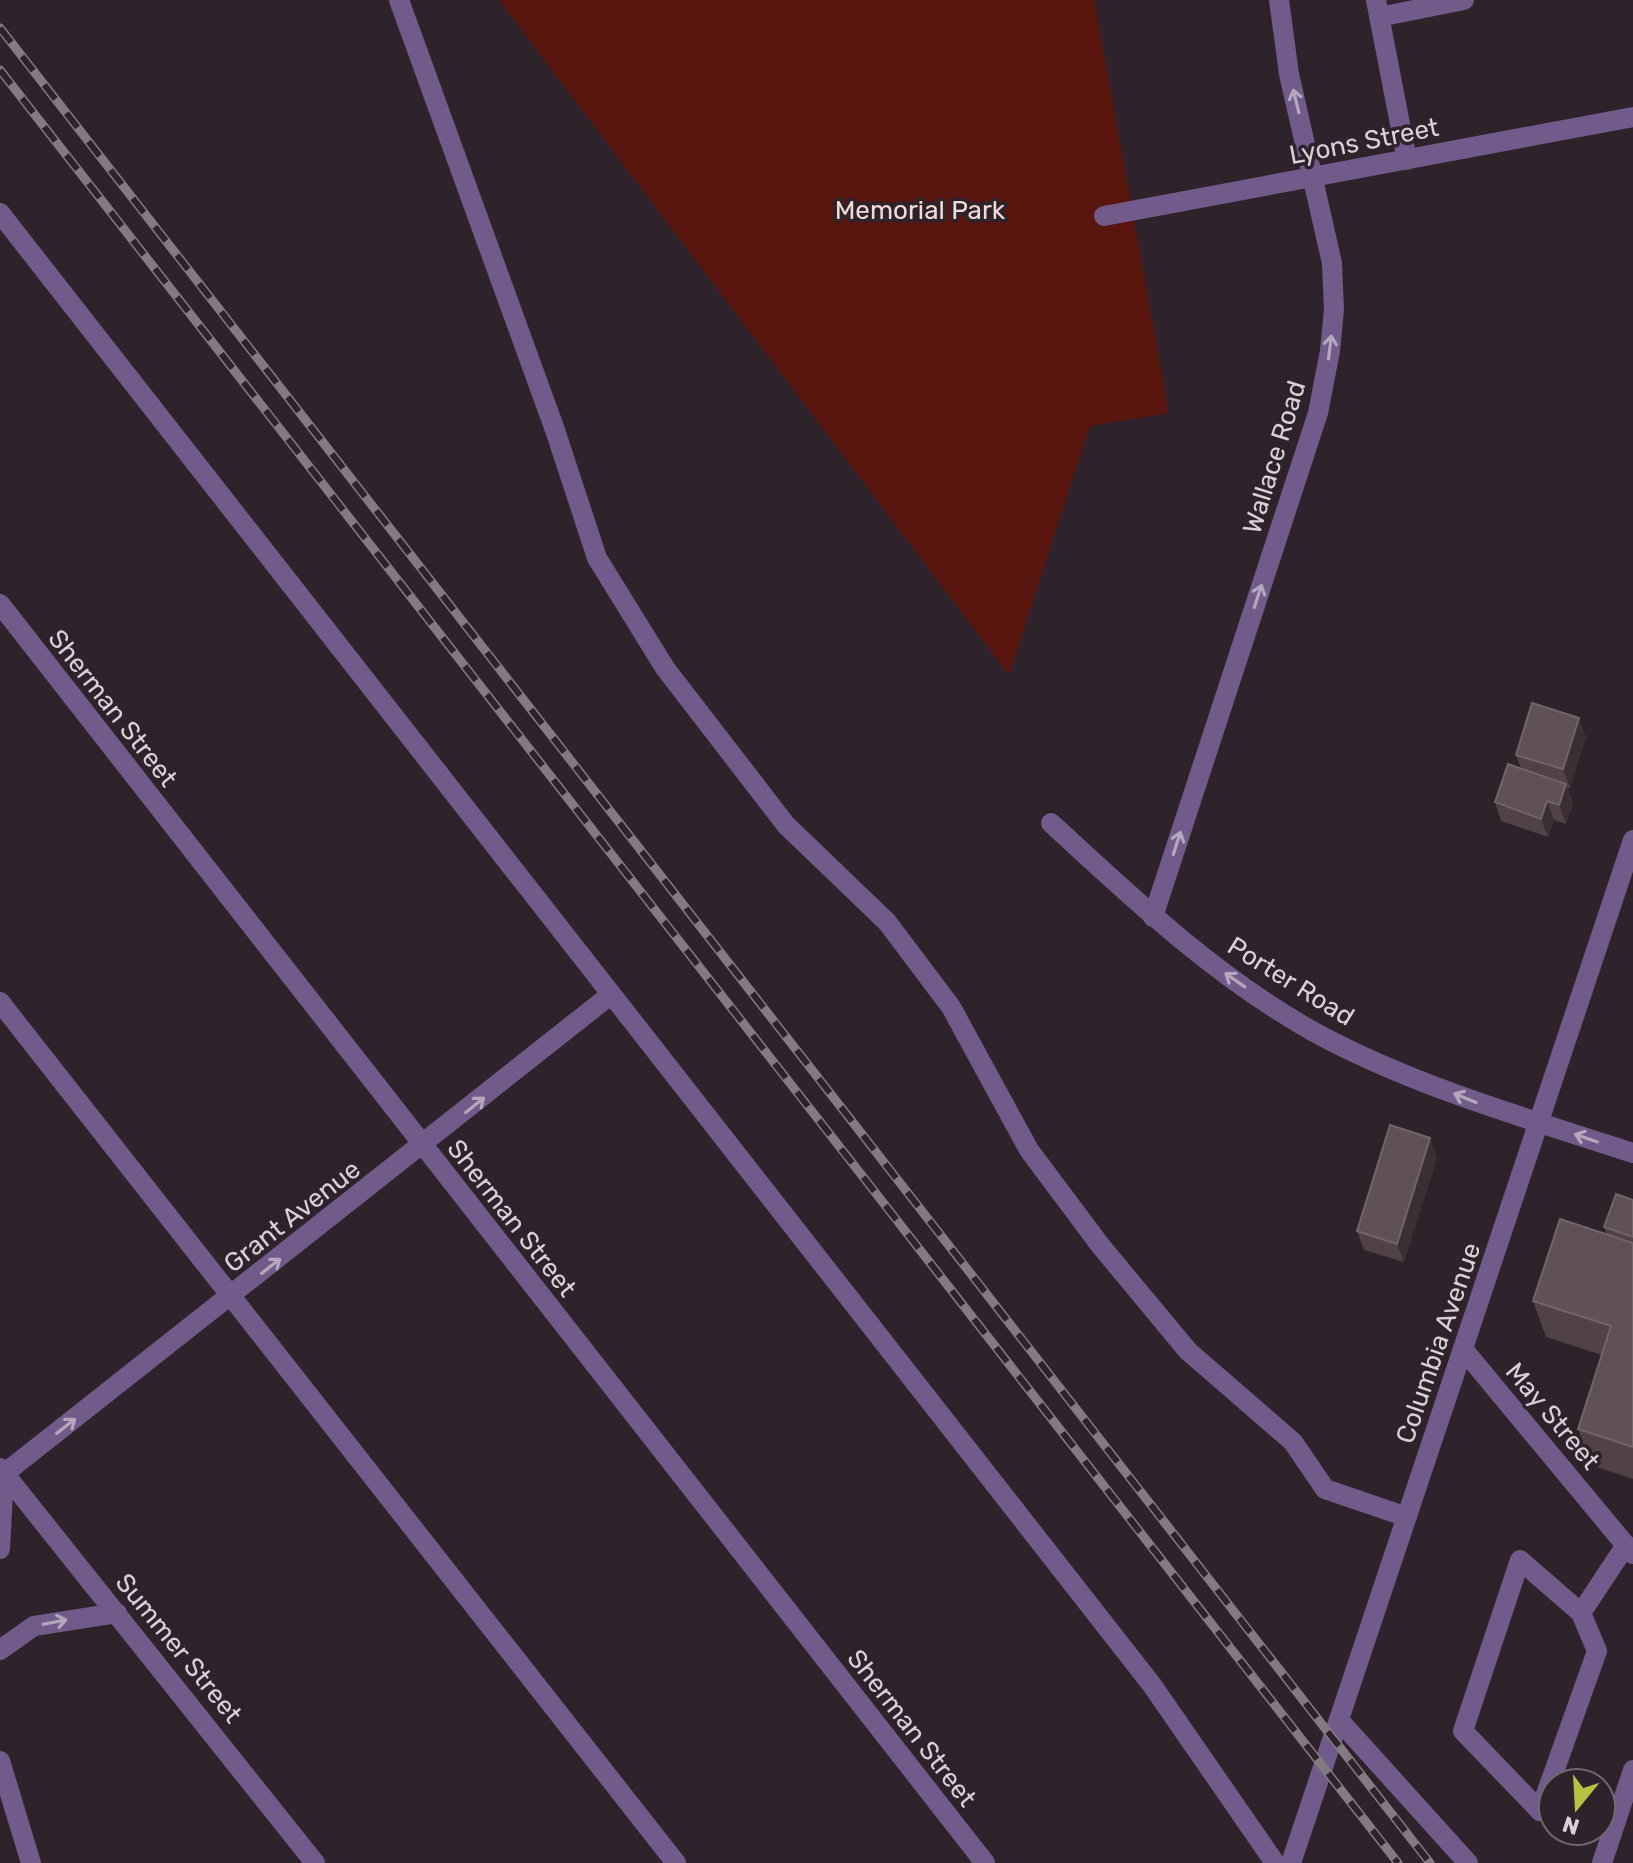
<svg xmlns="http://www.w3.org/2000/svg" width="1633" height="1863" font-family="Rubik,sans-serif">
<style>
.green{fill:#59160e}
.lines{fill:none;stroke-linecap:round;stroke-linejoin:round}
.minor{stroke:#725a8a;stroke-width:20}
.rail-casing{stroke:#847b82;stroke-width:9}
.rail{stroke:#2e232b;stroke-width:6;stroke-dasharray:18;stroke-linecap:butt}
.wall{fill:#504245}
.shaded-wall{fill:#3c2f34}
.building{fill:#5f5155;stroke:#726569;stroke-width:2}
.oneway{stroke:#b5a7bc}
.labels{text-anchor:middle;stroke-width:7;stroke-linejoin:round;paint-order:stroke}
.street-label{font-size:26px;fill:#d9d1d7;stroke:#2e232b}
.park-label{font-size:26px;fill:#f4dad6;stroke:#2e232b}
</style>
<rect width="100%" height="100%" fill="#2e232b"/>
<polygon class="green" points="499,0 1094,0 1169,413 1090,426 1009,675"/>
<g class="lines">
<g class="minor">
<polyline points="399,0 555,430 597,558 665,668 786,825 887,922 951,1007 1029,1150 1100,1245 1188,1351 1293,1442 1325,1489 1407,1517"/>
<polyline points="1376,0 1407,160"/>
<polyline points="1379,17 1464,0"/>
<polyline points="0,213 1152,1685 1275,1863"/>
<polyline points="1104,216 1633,117"/>
<polyline points="0,604 985,1863"/>
<path d="M1051 823C1133 899 1216 977 1314 1032 1413 1086 1526 1118 1633 1153"/>
<polyline points="1153,917 1318,413 1330,351 1334,309 1332,263 1289,74 1279,0"/>
<polyline points="0,1002 676,1863"/>
<polyline points="1463,1349 1633,1554"/>
<polyline points="0,1468 315,1863"/>
<polyline points="0,1477 609,996"/>
<polyline points="0,1549 4,1474"/>
<polyline points="1581,1613 1597,1651 1540,1811 1463,1731 1520,1560 1581,1613 1626,1545"/>
<polyline points="0,1650 34,1626 117,1613"/>
<polyline points="1339,1720 1468,1863"/>
<polyline points="0,1761 31,1863"/>
<polyline points="1291,1863 1633,840"/>
<polyline points="1602,1863 1633,1770"/>
</g>
<g class="rail-casing">
<g id="rail">
<polyline points="0,28 1430,1863"/>
<polyline points="0,70 1398,1863"/>
</g>
</g>
<use href="#rail" class="rail"/>
</g>
<g class="wall">
<polygon points="1586,737 1570,788 1567,787 1573,803 1566,824 1554,820 1548,837 1501,821 1495,802 1521,769 1516,755"/>
<polygon points="1437,1157 1404,1262 1364,1250 1357,1231"/>
<polygon points="1633,1200 1633,1479 1591,1465 1578,1429 1602,1355 1546,1337 1533,1301 1607,1235 1604,1227"/>
</g>
<g class="shaded-wall">
<polygon points="1579,718 1586,737 1570,788 1563,769"/>
<polygon points="1566,784 1573,803 1566,824 1559,805"/>
<polygon points="1547,801 1554,820 1548,837 1541,819"/>
<polygon points="1430,1138 1437,1157 1404,1262 1397,1244"/>
</g>
<g class="building">
<polygon points="1532,703 1579,718 1563,769 1516,755"/>
<polygon points="1508,764 1566,784 1559,805 1547,801 1541,819 1495,802"/>
<polygon points="1390,1125 1430,1138 1397,1244 1357,1231"/>
<polygon points="1616,1194 1633,1200 1633,1237 1604,1227"/>
<polygon points="1560,1219 1633,1243 1633,1447 1578,1429 1611,1326 1533,1301"/>
</g>
<defs><path id="oneway-shaft" d="M-6 0H5M1.5-3L5.5 0L1.5 3" fill="none" stroke-width="1.6" stroke-linecap="round" stroke-linejoin="round" transform="scale(2)"/></defs>
<g class="oneway">
<use href="#oneway-shaft" transform="translate(1296 101) rotate(-104)"/>
<use href="#oneway-shaft" transform="translate(1330 347) rotate(-83)"/>
<use href="#oneway-shaft" transform="translate(1258 596) rotate(-72)"/>
<use href="#oneway-shaft" transform="translate(1177 843) rotate(-72)"/>
<use href="#oneway-shaft" transform="translate(1235 980) rotate(-145)"/>
<use href="#oneway-shaft" transform="translate(1465 1098) rotate(-158)"/>
<use href="#oneway-shaft" transform="translate(475 1105) rotate(-39)"/>
<use href="#oneway-shaft" transform="translate(1586 1138) rotate(-161)"/>
<use href="#oneway-shaft" transform="translate(271 1266) rotate(-38)"/>
<use href="#oneway-shaft" transform="translate(66 1426) rotate(-38)"/>
<use href="#oneway-shaft" transform="translate(55 1622) rotate(-11)"/>
</g>
<g class="labels">
<g class="street-label">
<text transform="translate(1364 141) rotate(-11)" y="9">Lyons Street</text>
<text transform="translate(1274 457) rotate(-73)" y="9">Wallace Road</text>
<text transform="translate(113 708) rotate(52)" y="9">Sherman Street</text>
<text transform="translate(1291 981) rotate(32)" y="9">Porter Road</text>
<text transform="translate(292 1216) rotate(-38)" y="9">Grant Avenue</text>
<text transform="translate(512 1218) rotate(52)" y="9">Sherman Street</text>
<text transform="translate(1438 1343) rotate(-71)" y="9">Columbia Avenue</text>
<text transform="translate(1553 1416) rotate(50)" y="9">May Street</text>
<text transform="translate(179 1648) rotate(51)" y="9">Summer Street</text>
<text transform="translate(912 1728) rotate(52)" y="9">Sherman Street</text>
</g>
<g class="park-label">
<text x="920" y="219">Memorial Park</text>
</g>
</g>
<g transform="translate(1577 1807) rotate(198)"><circle r="38" fill="#2e232b" stroke="#726970" stroke-width="2"/>
<path d="M0-6L14 30L0 20L-14 30Z" fill="#b9c046"/>
<text y="-12" font-size="22" font-weight="bold" text-anchor="middle" fill="#d9d1d7">N</text>
</g>
</svg>
